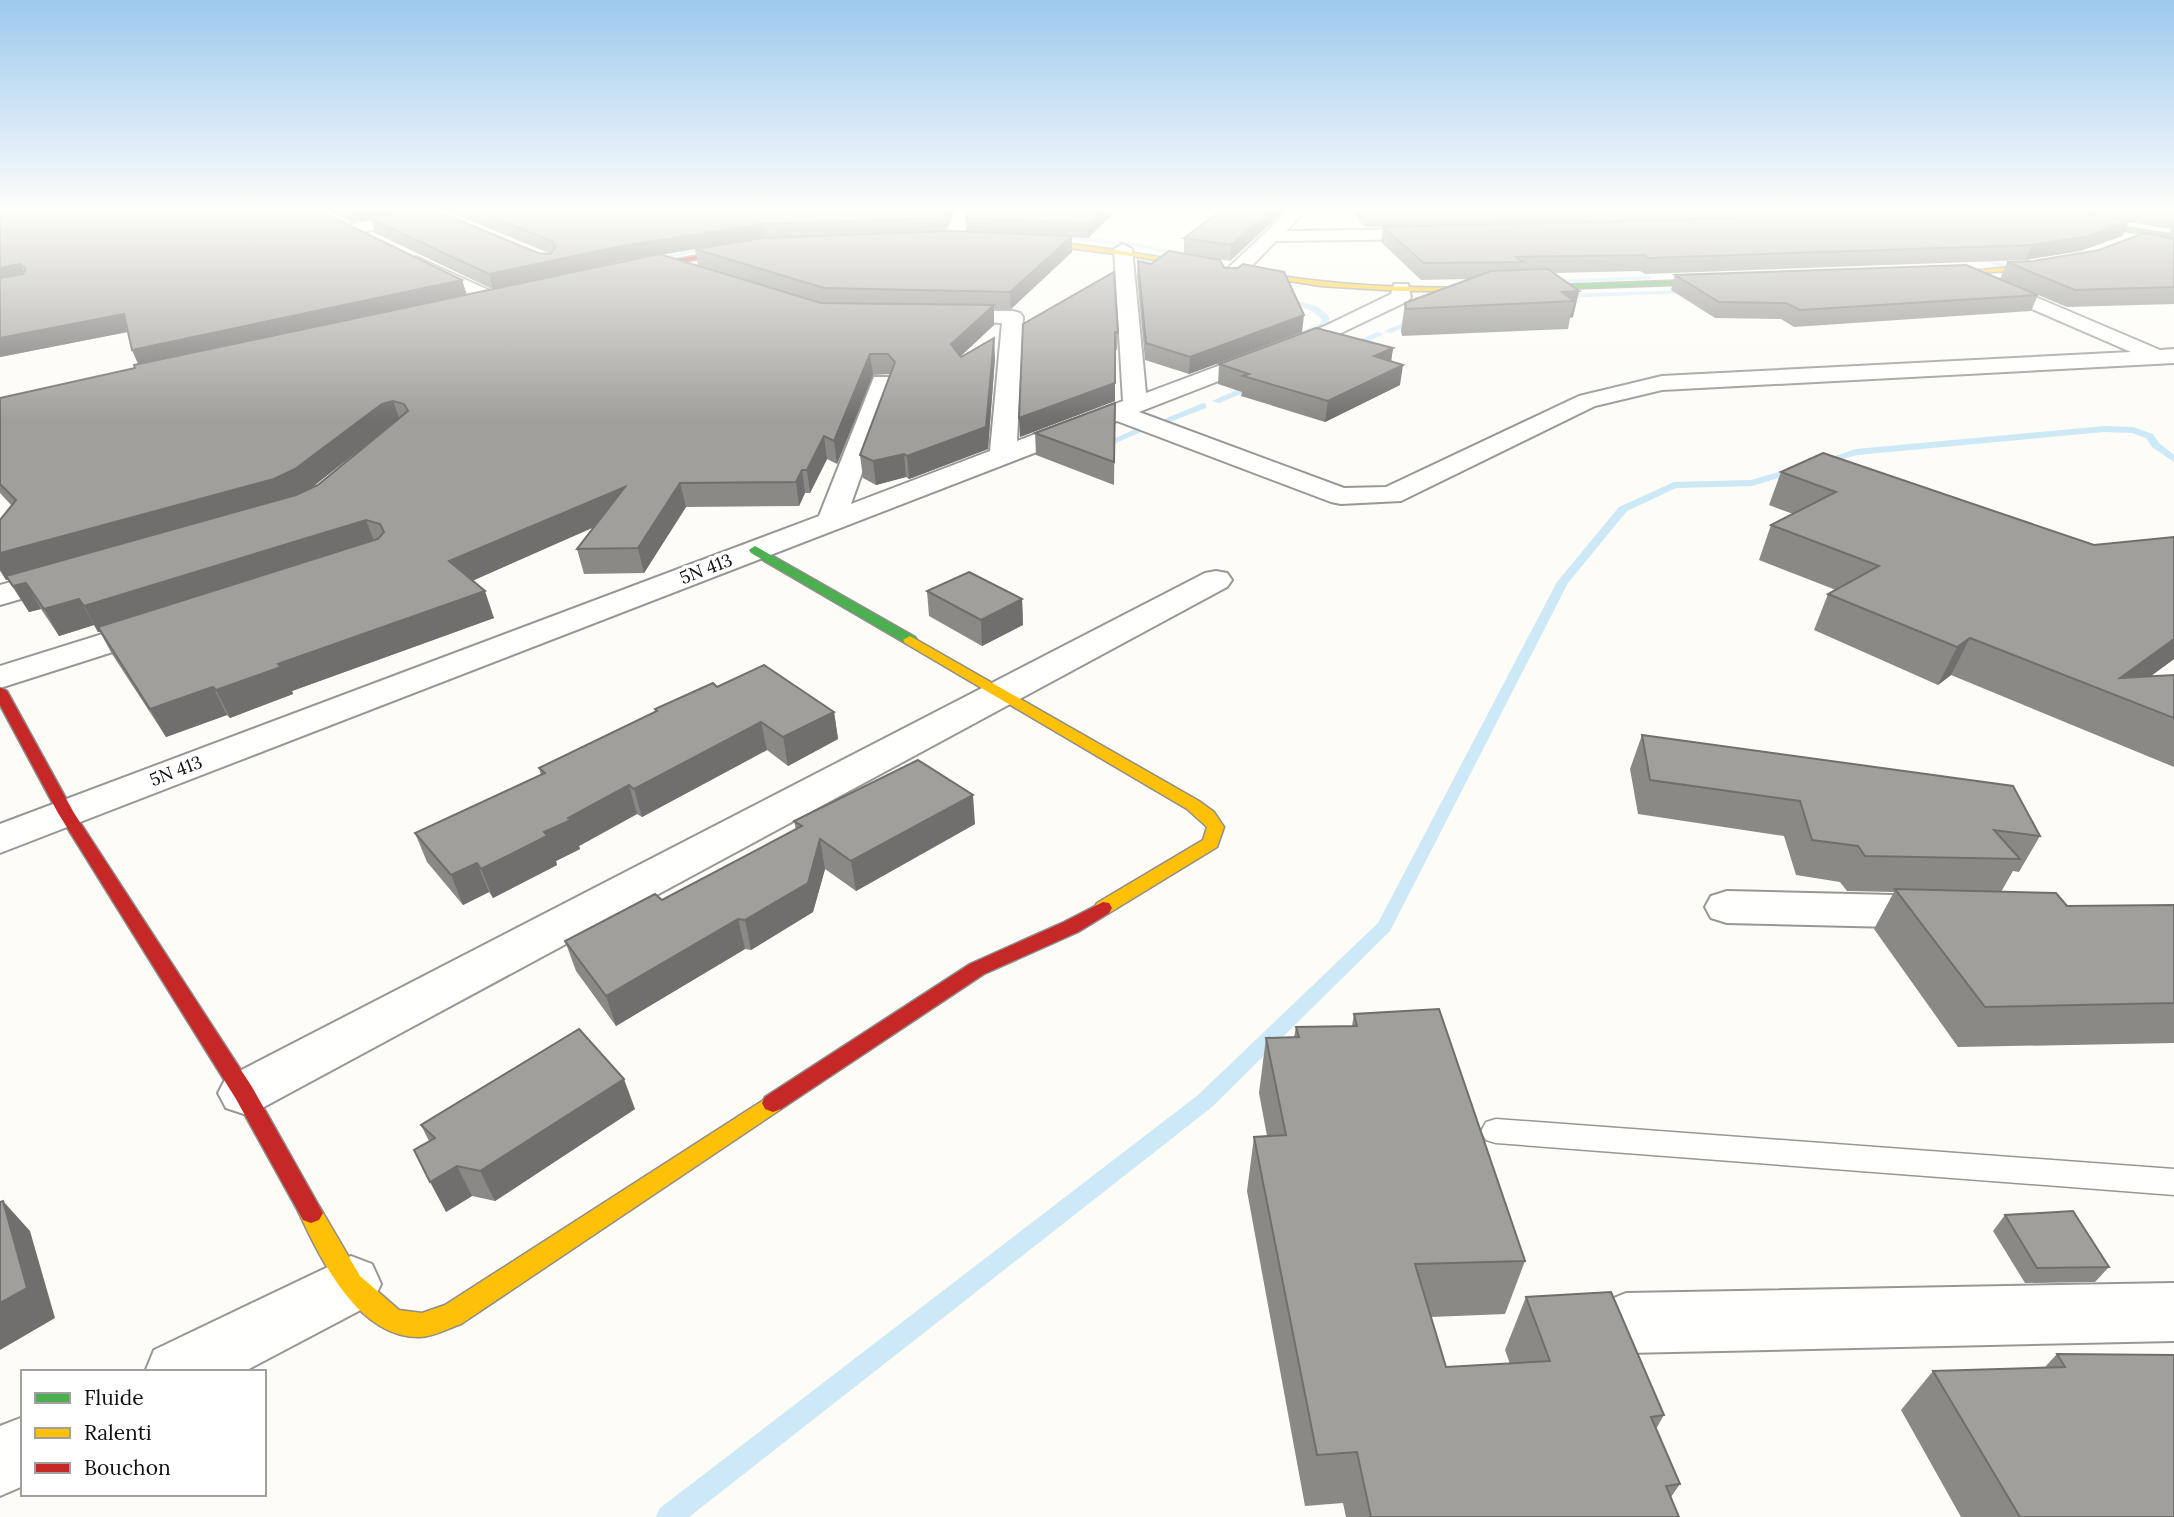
<svg xmlns="http://www.w3.org/2000/svg" width="2174" height="1517" font-family="Lora,serif">
<style>
.lines{fill:none;stroke-linecap:round;stroke-linejoin:round}
.stream{fill:#cde8f7;fill-rule:evenodd}
.lane-casing{stroke:#979795;stroke-width:3}
.street-casing{stroke:#979795;stroke-width:4}
.fast-casing{stroke:#8e8d8b;stroke-width:3}
.slow-casing{stroke:#8e8d8b;stroke-width:3}
.jam-casing{stroke:#8e8d8b;stroke-width:3}
.lane{fill:#fffffe;fill-rule:evenodd}
.street{fill:#fffffe;fill-rule:evenodd}
.fast{fill:#4caf50;fill-rule:evenodd}
.slow{fill:#ffc107;fill-rule:evenodd}
.jam{fill:#c62828;fill-rule:evenodd}
.wall{fill:#8a8986;fill-rule:evenodd}
.shaded-wall{fill:#716f6d}
.building{fill:#a19f9c;stroke:#716f6d;stroke-width:2}
.labels{text-anchor:middle;stroke-width:7;stroke-linejoin:round;paint-order:stroke}
.far-street-label{font-size:18px;fill:#111;stroke:#fff}
</style>
<rect width="100%" height="100%" fill="#fdfcf7"/>
<g class="lines">
<g class="stream">
<polygon points="1054,234 1140,244 1227,264 1224,266 1140,247 1052,237"/>
<polygon points="712,246 714,249 655,260 652,258"/>
<polygon points="1975,253 2010,266 2011,267 1994,269 1994,267 1998,266 1973,256"/>
<polygon points="1141,258 1172,266 1173,267 1170,269 1139,261"/>
<polygon points="1650,276 1652,279 1548,284 1545,282 1548,280"/>
<polygon points="1693,290 1695,293 1559,298 1555,296 1559,294"/>
<polygon points="1287,298 1316,306 1329,316 1329,324 1304,337 1298,337 1298,333 1321,323 1322,319 1310,310 1287,302"/>
<polygon points="1416,317 1423,319 1391,333 1384,331"/>
<polygon points="1377,332 1384,334 1352,349 1345,347"/>
<polygon points="1257,381 1260,382 1260,386 1219,403 1212,401"/>
<polygon points="1203,403 1206,404 1206,408 1162,425 1155,423"/>
<polygon points="2104,426 2133,427 2153,434 2159,443 2174,455 2174,462 2152,447 2146,438 2132,433 2104,432 1857,455 1818,466 1813,463 1856,449"/>
<polygon points="1138,428 1146,430 1102,449 1094,447"/>
<polygon points="1799,466 1804,469 1802,471 1752,486 1676,488 1627,511 1568,583 1390,931 1212,1107 689,1517 656,1517 660,1508 1198,1095 1378,923 1557,582 1619,507 1674,482 1751,480"/>
</g>
<g class="lane-casing">
<polygon id="lane" points="1496,1119 2174,1169 2174,1195 1496,1143 1486,1140 1481,1131 1486,1122"/>
</g>
<g class="street-casing">
<g id="street">
<polygon points="957,208 973,208 962,239 953,244 944,239"/>
<polygon points="1291,208 1308,208 1286,231 1434,229 1442,234 1434,239 1276,241 1237,281 1223,281 1221,277 1223,273"/>
<polygon points="424,209 430,211 432,214 430,217 350,235 342,230 344,226"/>
<polygon points="1123,244 1132,249 1146,393 1325,326 1391,294 1394,284 1408,284 1411,297 1408,301 1339,334 1139,412 1344,488 1386,487 1579,396 1662,376 2131,352 1979,286 1977,282 1979,278 1986,276 2160,350 2174,349 2174,363 1662,390 1595,406 1401,501 1341,504 1331,502 1117,421 0,853 0,824 819,516 874,377 890,377 894,382 851,504 990,451 1002,323 942,321 935,319 932,315 935,311 1013,311 1020,313 1023,317 1017,441 1123,401 1114,249"/>
<polygon points="416,257 497,294 500,298 490,304 483,302 410,266 407,262"/>
<polygon points="65,567 76,569 80,576 76,583 0,605 0,585"/>
<polygon points="1216,571 1227,573 1232,580 1227,587 262,1108 244,1114 226,1108 218,1093 226,1078 1205,573"/>
<polygon points="157,617 169,620 174,627 169,634 0,688 0,666"/>
<polygon points="1727,891 1935,896 1951,901 1957,912 1951,923 1935,928 1727,923 1711,918 1705,907 1711,896"/>
<polygon points="351,1256 372,1264 381,1284 372,1304 243,1372 145,1372 154,1350"/>
<polygon points="2174,1283 2174,1341 1626,1353 1604,1344 1595,1323 1604,1302 1626,1293"/>
<polygon points="23,1417 23,1486 0,1496 0,1426"/>
</g>
</g>
<g class="fast-casing">
<g id="fast">
<polygon points="1991,208 2005,208 2174,235 2174,239"/>
<polygon points="1723,279 1726,283 1506,291 1502,289 1506,287"/>
<polygon points="755,546 915,637 917,640 910,644 905,643 751,553 749,550"/>
</g>
</g>
<g class="slow-casing">
<g id="slow">
<path d="M1021 239C1122 247 1220 270 1320 281 1382 288 1444 288 1506 287L1510 289 1506 291H1400L1320 286 1124 255 1019 242Z"/>
<polygon points="2055,263 2058,267 1930,277 1926,275"/>
<polygon points="910,636 1199,801 1214,812 1224,827 1217,847 1109,913 1097,913 1094,908 1097,903 1203,840 1207,827 1187,809 905,643 903,640"/>
<path d="M773 1094 781 1097 784 1103 781 1109 461 1324C449 1328 433 1337 420 1337 359 1339 321 1260 299 1213L303 1206 311 1203 319 1206 360 1276 399 1310 422 1313 445 1305Z"/>
</g>
</g>
<g class="jam-casing">
<g id="jam">
<polygon points="747,247 750,251 624,271 620,269"/>
<polygon points="0,687 7,691 74,813 252,1087 319,1206 323,1213 319,1220 311,1223 303,1220 236,1099 58,813 0,705"/>
<polygon points="1103,902 1109,903 1112,908 1109,913 1078,932 984,974 781,1109 773,1112 765,1109 762,1103 765,1097 970,964 1064,922"/>
</g>
</g>
<use href="#lane" class="lane"/>
<use href="#street" class="street"/>
<use href="#fast" class="fast"/>
<use href="#slow" class="slow"/>
<use href="#jam" class="jam"/>
</g>
<g class="wall">
<path d="M0 208 462 280 466 294 492 289 375 233 371 219 538 253 551 254 440 208H956L944 231 967 232 966 218 970 208H1112L1111 216 1088 238 1072 237V252L1011 309H994V325L961 356 995 358 988 449 909 479 906 477 876 485 863 478 860 455 890 374 873 375 837 464 827 459 810 493H805L799 506 686 507 644 573 584 574 577 549 593 527 472 581 494 618 292 691 293 694 230 718 227 715 166 737 112 654 100 632H98L94 625 59 636 41 609 29 612 8 580H6L0 571V520L12 506 0 493V398L135 368 138 364 132 350 128 332 0 357ZM695 249 698 265 793 295 661 255ZM635 259 565 274 625 260ZM390 426 318 485 309 489Z"/>
<polygon points="323,208 430,208 352,222"/>
<polygon points="1287,208 1230,261 1186,254 1224,268 1302,332 1189,374 1145,360 1137,276 1138,261 1151,264 1184,253 1184,238"/>
<polygon points="1353,208 2174,208 2174,304 2067,307 2038,295 2031,311 1794,327 1781,319 1715,318 1671,290 1675,275 2000,279 2007,262 2033,261 2167,238 2171,229 2129,222 2122,236 2080,251 2025,260 1645,274 1640,271 1553,273 1579,291 1573,317 1570,318 1568,329 1402,336 1401,331 1405,303 1470,279 1421,280 1381,242 1383,227 1737,217 1365,227 1357,219"/>
<polygon points="1023,324 1118,333 1117,350 1115,350 1115,401 1020,437"/>
<polygon points="1393,348 1391,361 1400,385 1325,422 1241,396 1242,392 1218,384 1219,364"/>
<polygon points="1115,403 1114,485 1036,455 1035,433"/>
<polygon points="1781,472 2094,545 2174,537 2174,659 2151,676 2174,675 2174,767 1951,675 1938,685 1814,630 1828,594 1836,590 1759,560 1771,525 1793,514 1769,505"/>
<polygon points="927,591 1022,599 1023,625 982,646 929,616"/>
<polygon points="717,687 834,712 838,739 788,766 767,750 642,817 637,814 579,846 580,849 556,861 557,865 493,898 489,892 463,905 427,862 415,833 541,775 539,768 655,712 655,709"/>
<polygon points="1642,735 2040,836 2019,872 2013,871 2001,892 2067,906 2174,905 2174,1043 1958,1047 1874,929 1894,892 1847,891 1840,882 1796,875 1784,836 1638,814 1630,769"/>
<polygon points="794,821 975,824 856,891 825,869 813,912 751,950 745,949 616,1026 576,971 565,941 662,900 796,830"/>
<polygon points="1354,1014 1525,1261 1505,1314 1431,1317 1446,1367 1510,1364 1505,1350 1526,1297 1664,1415 1656,1429 1680,1484 1671,1497 1679,1517 1346,1517 1343,1503 1305,1506 1247,1191 1254,1137 1267,1136 1259,1093 1266,1038 1294,1037 1296,1027 1352,1026"/>
<polygon points="635,1109 495,1201 472,1196 446,1212 429,1141 421,1125"/>
<polygon points="2005,1215 2109,1267 2095,1282 2025,1283 1993,1231"/>
<polygon points="2057,1354 2174,1517 1961,1517 1901,1410 1933,1371 2045,1367"/>
</g>
<g class="shaded-wall">
<polygon points="348,208 430,208 352,222"/>
<polygon points="948,208 956,208 944,232 943,218"/>
<polygon points="1105,208 1112,208 1111,216 1088,238 1088,223"/>
<polygon points="1273,208 1287,208 1230,261 1231,245"/>
<polygon points="2129,221 2122,236 2080,251 2025,260 2032,245"/>
<polygon points="762,224 765,238 625,260 493,289 489,274 621,246"/>
<polygon points="1072,236 1072,252 1011,309 1010,292"/>
<polygon points="20,264 27,280 0,284 0,268"/>
<polygon points="462,280 467,295 140,367 132,350"/>
<polygon points="1579,291 1573,317 1570,318 1574,301 1562,292"/>
<polygon points="994,305 994,325 952,364 951,344"/>
<polygon points="124,314 132,331 0,357 0,338"/>
<polygon points="1304,315 1302,332 1189,374 1190,357"/>
<polygon points="994,338 995,358 988,449 909,479 907,456"/>
<polygon points="1393,348 1390,368 1374,356"/>
<polygon points="870,354 873,375 837,464 834,441"/>
<polygon points="1403,365 1400,385 1325,422 1328,401"/>
<polygon points="1115,383 1115,401 1020,437 1019,418"/>
<polygon points="393,401 401,423 390,426 305,493 6,580 0,569 0,553 382,404"/>
<polygon points="824,436 827,459 810,493 807,470"/>
<polygon points="904,454 906,477 876,485 873,461"/>
<polygon points="802,470 805,493 799,506 796,482"/>
<polygon points="680,483 686,507 644,573 638,548"/>
<polygon points="625,487 631,511 458,587 449,561"/>
<polygon points="366,520 375,544 98,632 84,606"/>
<polygon points="26,583 41,609 29,612 13,586"/>
<polygon points="485,591 494,618 292,691 293,694 230,718 216,690 278,664"/>
<polygon points="79,599 94,625 59,636 44,609"/>
<polygon points="1022,599 1023,625 982,646 981,620"/>
<polygon points="1970,638 1951,675 1938,685 1957,647"/>
<polygon points="2174,639 2174,659 2122,697 2120,678"/>
<polygon points="213,687 227,715 166,737 150,709"/>
<polygon points="834,712 838,739 788,766 783,737"/>
<polygon points="761,722 767,750 642,817 634,789"/>
<polygon points="629,785 637,814 579,846 580,849 556,861 557,865 493,898 481,869 568,818"/>
<polygon points="973,795 975,824 856,891 851,861"/>
<polygon points="820,839 825,869 813,912 751,950 745,920"/>
<polygon points="477,863 489,892 463,905 451,875"/>
<polygon points="738,919 745,949 616,1026 606,996"/>
<polygon points="624,1079 635,1109 495,1201 480,1171"/>
<polygon points="457,1166 472,1196 446,1212 430,1182"/>
<polygon points="3,1201 30,1231 55,1318 0,1350 0,1303"/>
</g>
<g class="building">
<polygon points="0,208 314,208 462,280 132,350 124,314 0,338 0,278 23,274 26,269 20,264 0,268"/>
<polygon points="430,208 538,253 551,254 556,246 552,241 470,208 948,208 943,218 762,224 621,246 489,274 371,219"/>
<polygon points="970,208 1105,208 1088,223 966,218"/>
<polygon points="1224,208 1273,208 1231,245 1184,238"/>
<polygon points="1362,208 1550,208 1367,213"/>
<polygon points="1749,208 2042,208 2129,221 2087,236 2032,245 1649,258 1644,255 1516,257 1523,262 1424,263 1383,227 1742,218 1752,209"/>
<polygon points="2137,208 2174,208 2174,213"/>
<polygon points="952,231 1072,236 1010,292 824,288 695,249 763,238"/>
<polygon points="2144,233 2174,239 2174,287 2075,290 2007,262 2033,261 2099,250"/>
<polygon points="1169,251 1220,260 1224,268 1238,268 1243,264 1284,272 1304,315 1190,357 1146,343 1138,261 1151,264"/>
<polygon points="659,254 821,303 994,305 951,344 961,357 994,338 986,427 907,456 904,454 873,461 860,455 895,362 888,354 870,354 834,441 824,436 807,470 802,470 796,482 680,483 638,548 577,549 625,487 449,561 485,591 278,664 281,667 216,690 213,687 150,709 98,627 378,539 384,532 380,524 366,520 84,606 79,599 44,609 26,583 13,586 6,576 296,495 318,485 408,411 404,404 393,401 382,404 295,469 274,479 0,553 0,520 16,500 0,484 0,398 135,368 134,365"/>
<polygon points="1966,265 2038,295 1800,310 1786,303 1719,302 1675,275"/>
<polygon points="1548,269 1579,291 1562,292 1574,301 1406,309 1405,303 1491,271"/>
<polygon points="1114,272 1118,333 1115,332 1115,383 1019,418 1023,324"/>
<polygon points="1316,328 1393,348 1374,356 1403,365 1328,401 1243,376 1249,374 1219,364"/>
<polygon points="1115,403 1114,462 1035,433"/>
<polygon points="1823,453 2094,545 2174,537 2174,639 2120,678 2174,675 2174,718 1970,638 1957,647 1828,594 1879,566 1771,525 1836,492 1781,472"/>
<polygon points="969,572 1022,599 981,620 927,591"/>
<polygon points="764,665 834,712 783,737 761,722 634,789 629,785 568,818 571,820 544,832 547,836 481,869 477,863 451,875 415,833 545,773 539,768 657,711 655,709 713,683 717,687"/>
<polygon points="1642,735 2013,786 2040,836 1994,830 2020,859 1865,856 1858,846 1812,840 1800,801 1650,780"/>
<polygon points="918,760 973,795 851,861 820,839 808,883 745,920 738,919 606,996 565,941 655,894 662,900 802,826 794,821"/>
<polygon points="1895,889 2056,893 2067,906 2174,905 2174,1003 1985,1007"/>
<polygon points="1439,1009 1525,1261 1415,1264 1446,1367 1550,1361 1526,1297 1611,1292 1664,1415 1651,1417 1680,1484 1666,1486 1679,1517 1371,1517 1357,1452 1317,1455 1254,1137 1286,1135 1266,1038 1299,1037 1296,1027 1357,1026 1354,1014"/>
<polygon points="579,1029 624,1079 480,1171 457,1166 430,1182 414,1150 435,1138 421,1125"/>
<polygon points="3,1201 27,1288 0,1303 0,1202"/>
<polygon points="2073,1211 2109,1267 2037,1268 2005,1215"/>
<polygon points="2057,1354 2174,1355 2174,1517 2020,1517 1933,1371 2065,1367"/>
</g>
<linearGradient id="sky" x2="0" y2="1"><stop stop-color="#9dc9ee"/><stop offset="0.5" stop-color="#fefefb"/><stop offset="1" stop-color="#fefefb" stop-opacity="0"/></linearGradient>
<rect width="2174" height="420" fill="url(#sky)"/>
<g class="labels">
<g class="far-street-label">
<text transform="translate(706 569) rotate(-21)" y="6">5N 413</text>
<text transform="translate(176 771) rotate(-21)" y="6">5N 413</text>
</g>
</g>
<rect x="21" y="1370" width="245" height="126" fill="#ffffff" stroke="#a0a0a0" stroke-width="2"/>
<rect x="35" y="1393" width="35" height="10" fill="#4caf50" stroke="#a0a0a0" stroke-width="2"/>
<text x="84" y="1405" font-size="21" fill="#111111">Fluide</text>
<rect x="35" y="1428" width="35" height="10" fill="#ffc107" stroke="#a0a0a0" stroke-width="2"/>
<text x="84" y="1440" font-size="21" fill="#111111">Ralenti</text>
<rect x="35" y="1463" width="35" height="10" fill="#c62828" stroke="#a0a0a0" stroke-width="2"/>
<text x="84" y="1475" font-size="21" fill="#111111">Bouchon</text>
</svg>
